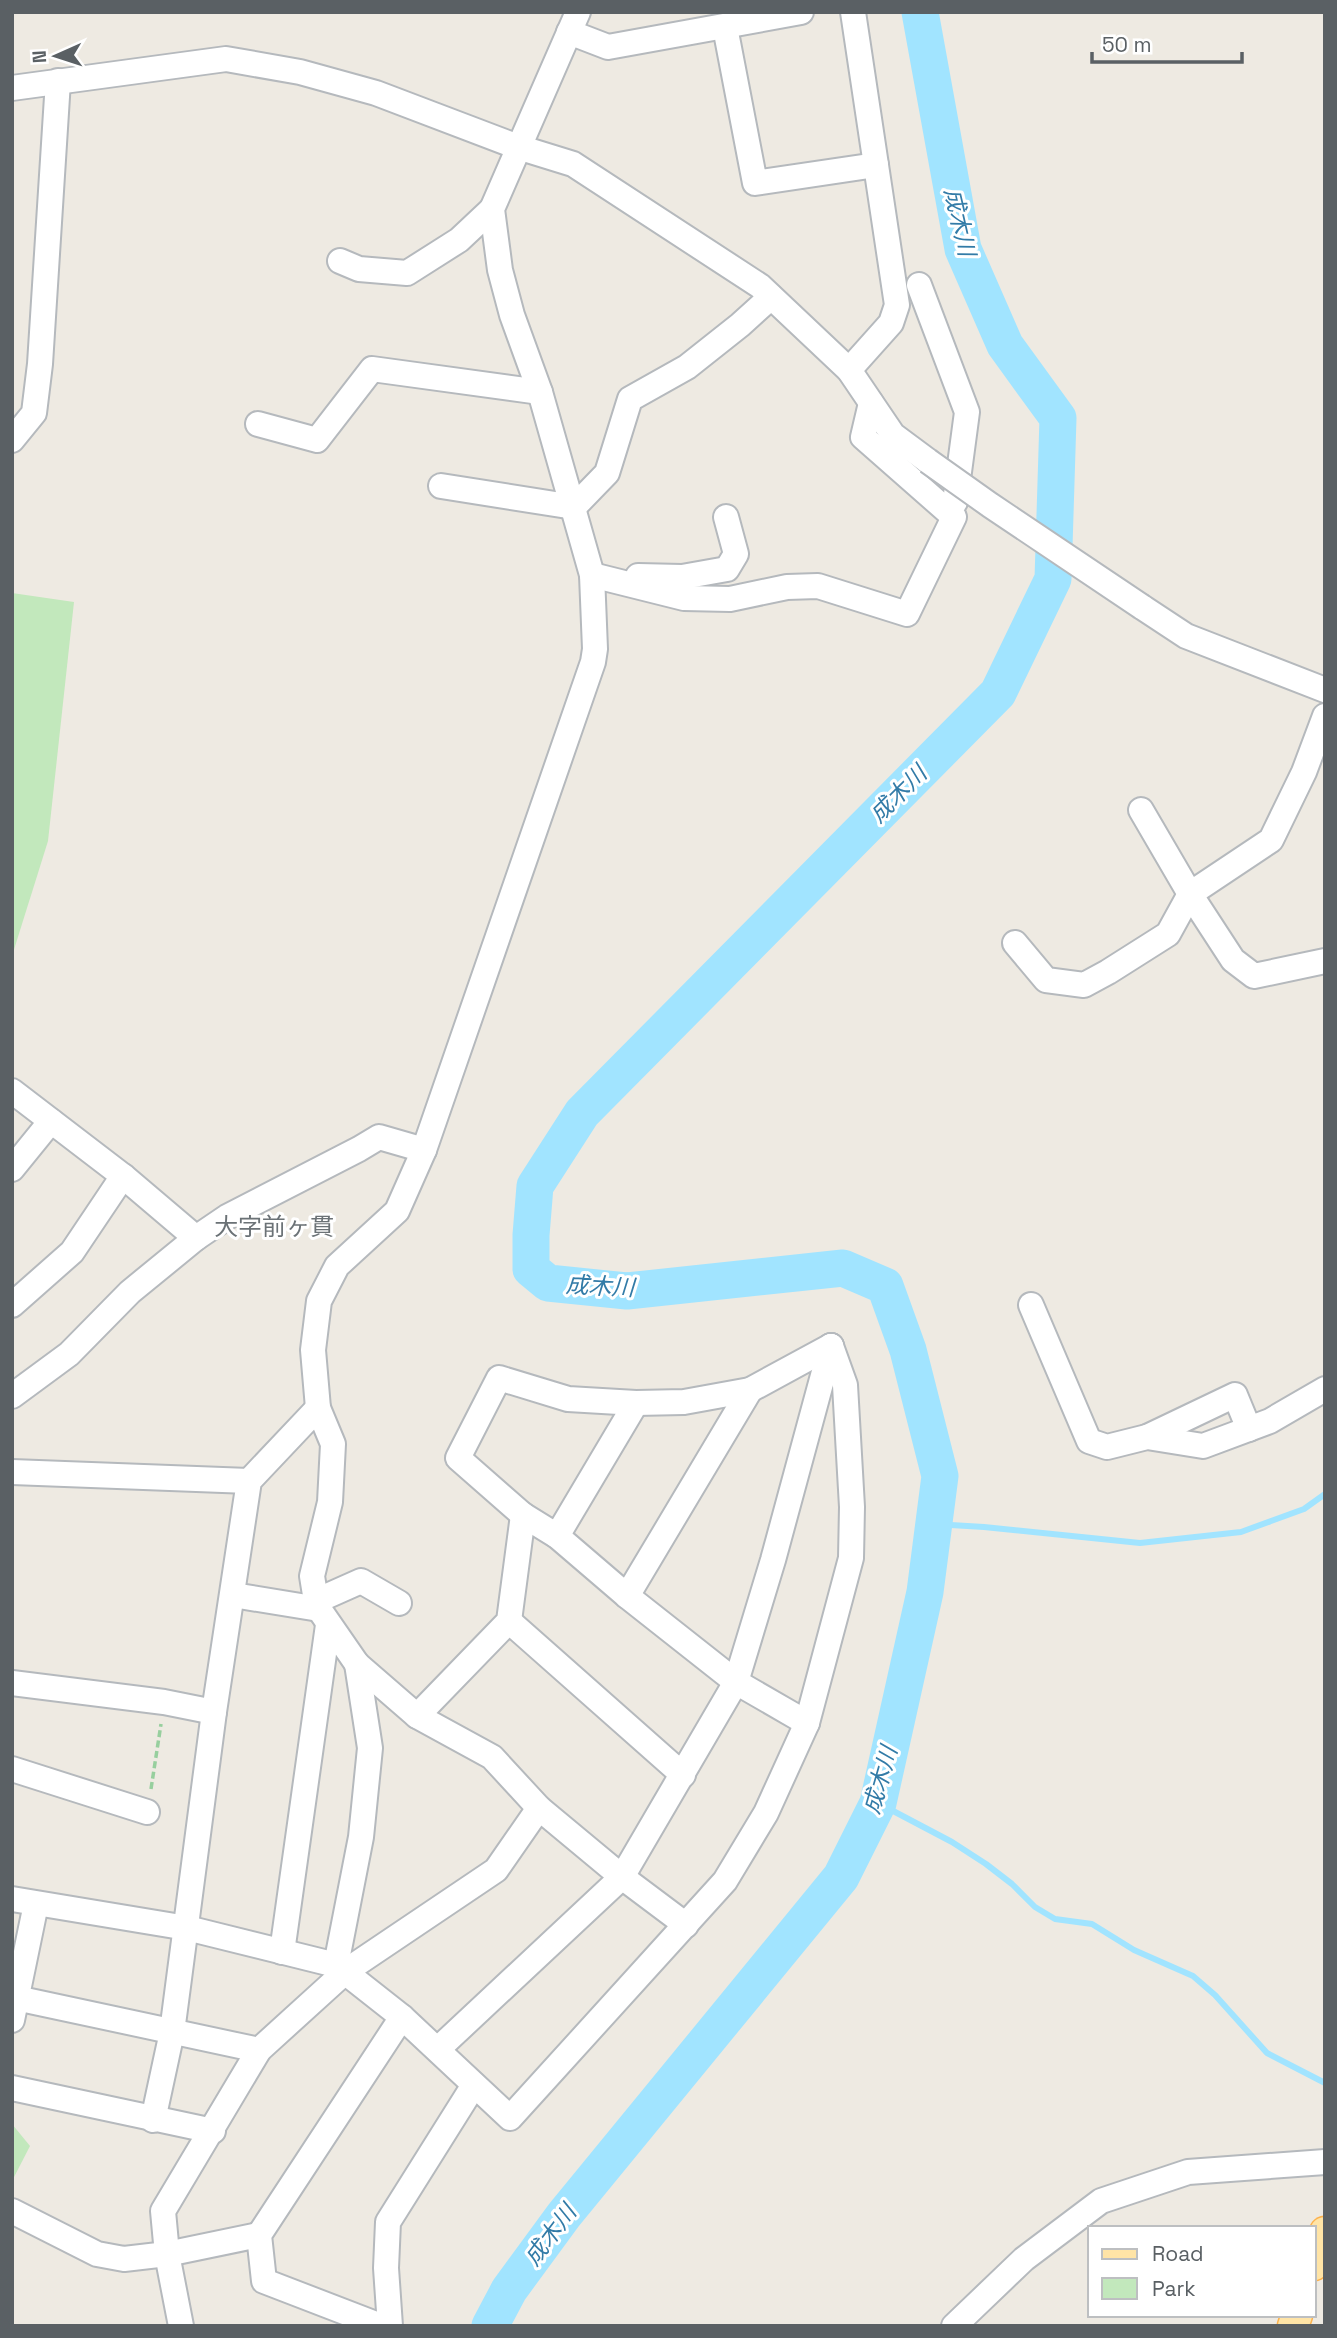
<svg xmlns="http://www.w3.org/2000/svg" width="1337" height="2338" font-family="'Space Grotesk','Noto Sans JP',sans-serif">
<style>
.green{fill:#c2e8bc}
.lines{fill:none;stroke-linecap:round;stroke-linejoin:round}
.stream{stroke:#a1e4ff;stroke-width:6}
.river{stroke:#a1e4ff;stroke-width:37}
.minor-casing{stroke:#b5b9bd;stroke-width:28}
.major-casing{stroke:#fdb24c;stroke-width:33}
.path{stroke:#97cf9e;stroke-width:3.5;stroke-dasharray:7 3.5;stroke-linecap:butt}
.minor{stroke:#fff;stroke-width:24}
.major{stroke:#ffe4a6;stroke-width:30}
.minor-bridge-casing{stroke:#b5b9bd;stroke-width:28;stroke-linecap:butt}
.minor-bridge{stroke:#fff;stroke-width:24}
.labels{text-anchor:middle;stroke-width:6;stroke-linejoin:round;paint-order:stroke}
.water-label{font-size:23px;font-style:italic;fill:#327ba7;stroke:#fff}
.quarter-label{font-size:24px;fill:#6b7276;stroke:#fff}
</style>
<rect width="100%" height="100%" fill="#eeeae2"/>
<g class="green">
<polygon points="12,593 74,602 48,841 12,956"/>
<polygon points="12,2124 30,2146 12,2181"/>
</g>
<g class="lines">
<g class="stream">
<polyline points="934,1524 984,1527 1140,1543 1241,1532 1304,1509 1325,1494"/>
<polyline points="878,1803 952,1842 986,1864 1012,1884 1035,1907 1055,1919 1092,1924 1134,1950 1193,1976 1215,1995 1267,2053 1325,2083"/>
</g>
<polyline class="river" points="490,2326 509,2290 564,2215 841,1877 878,1803 925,1592 940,1476 908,1350 885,1286 843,1268 627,1291 548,1283 531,1269 531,1235 535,1186 582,1113 998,693 1053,579 1058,418 1005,345 963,249 920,12"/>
<g class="minor-casing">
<g id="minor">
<polyline points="578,12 492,209 500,270 512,315 540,392 592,575 595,649 593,662 424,1150 397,1211 337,1266 319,1301 313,1350 318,1408 333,1444 330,1502 312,1576 316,1601 319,1609 357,1664 417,1716 492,1757 539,1808 622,1877 686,1925"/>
<polyline points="725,27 755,183 876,165"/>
<polyline points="569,32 608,47 801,12"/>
<polyline points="12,88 226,59 300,72 376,93 518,147 573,164 760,286 849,370 893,435 928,461"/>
<polyline points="340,261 359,269 407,273 459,240 492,209"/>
<polyline points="919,285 967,412 955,502"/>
<polyline points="849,370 891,323 897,305 853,12"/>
<polyline points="258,424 317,440 372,369 540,392"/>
<polyline points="12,440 34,413 40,364 58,81"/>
<polyline points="441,486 574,507 607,473 630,399 687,367 740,325 771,297"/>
<polyline points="592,575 684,598 730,599 787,587 818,586 907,614 954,517 863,437 871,403"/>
<polyline points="638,576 682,577 727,569 736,554 726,517"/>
<polyline points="1142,607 1186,636 1325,690"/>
<polyline points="1141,810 1190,894 1233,960 1254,976 1325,961"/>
<polyline points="1015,943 1046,980 1084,985 1108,972 1168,934 1190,894 1271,840 1304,772 1325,716"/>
<polyline points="12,1091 123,1176 196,1238"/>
<polyline points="12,1169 51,1121"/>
<polyline points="12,1305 72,1252 123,1176"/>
<polyline points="1031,1305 1089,1441 1107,1447 1147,1437 1203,1446 1270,1421 1325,1389"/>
<polyline points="12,1396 69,1354 130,1292 196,1238 227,1217 359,1149 379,1137 424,1150"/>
<polyline points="1147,1437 1235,1395 1249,1429"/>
<polyline points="12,1472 249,1481"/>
<polyline points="557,1536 636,1403"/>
<polyline points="233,1595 319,1609"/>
<polyline points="627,1596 750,1390"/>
<polyline points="316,1601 361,1581 399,1603"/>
<polyline points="509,1621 683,1775"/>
<polyline points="12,1683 164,1702 214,1712"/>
<polyline points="417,1716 509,1621 523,1515"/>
<polyline points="807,1723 736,1682 627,1596 557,1536 523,1515 458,1458 499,1378 568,1399 636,1403 684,1402 750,1390 831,1346"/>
<polyline points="12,1769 147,1812"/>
<polyline points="12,1899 187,1928 336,1965 402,2017 510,2118 725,1881 766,1813 807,1723 851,1558 852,1507 845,1385 831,1346"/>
<polyline points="282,1952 328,1625"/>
<polyline points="336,1965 361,1837 370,1748 357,1664"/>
<polyline points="16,1998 259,2050"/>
<polyline points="12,2020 36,1904"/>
<polyline points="438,2049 622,1877 736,1682 773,1560 831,1346"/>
<polyline points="12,2088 213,2131"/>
<polyline points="153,2120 172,2032 214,1712 249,1481 318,1408"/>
<polyline points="12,2211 97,2254 124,2259 167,2254 259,2235"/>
<polyline points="181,2326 167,2254 163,2211 259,2050 346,1971 496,1870 539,1808"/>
<polyline points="381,2326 264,2281 259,2235 402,2017"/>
<polyline points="390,2326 386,2268 388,2222 474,2085"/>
<polyline points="954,2326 1024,2259 1101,2201 1188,2172 1325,2162"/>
</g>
</g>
<g class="major-casing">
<g id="major">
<polyline points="1314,2265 1325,2232"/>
<polyline points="1293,2326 1297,2315"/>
</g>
</g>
<polyline class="path" points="151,1789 161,1724"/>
<use href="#minor" class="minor"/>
<use href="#major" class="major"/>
<g class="minor-bridge-casing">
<polyline id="minor-bridge" points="928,461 990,505 1142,607"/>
</g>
<use href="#minor-bridge" class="minor-bridge"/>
</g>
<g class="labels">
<g class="water-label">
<text transform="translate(960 222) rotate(77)" y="8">成木川</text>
<text transform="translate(898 794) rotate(-45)" y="8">成木川</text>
<text transform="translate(600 1286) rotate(3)" y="8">成木川</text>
<text transform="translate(880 1780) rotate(-74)" y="8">成木川</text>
<text transform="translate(550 2235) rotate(-53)" y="8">成木川</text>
</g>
<g class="quarter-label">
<text x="274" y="1235">大字前ヶ貫</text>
</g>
</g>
<rect width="1337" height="2338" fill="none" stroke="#5a6064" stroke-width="28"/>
<rect x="1088" y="2226" width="228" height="91" fill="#ffffff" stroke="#bdbfc1" stroke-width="2"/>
<rect x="1102" y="2249" width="35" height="10" fill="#ffe4a6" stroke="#bdbfc1" stroke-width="2"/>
<text x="1152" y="2261" font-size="21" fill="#5a6064">Road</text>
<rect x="1102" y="2278" width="35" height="21" fill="#c2e8bc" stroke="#bdbfc1" stroke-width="2"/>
<text x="1152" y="2296" font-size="21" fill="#5a6064">Park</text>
<g transform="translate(56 56) rotate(267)" stroke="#ffffff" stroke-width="5" paint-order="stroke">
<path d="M0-5L12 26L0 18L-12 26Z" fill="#5a6064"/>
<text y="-10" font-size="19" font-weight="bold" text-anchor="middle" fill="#5a6064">N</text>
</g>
<path d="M1092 52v10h150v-10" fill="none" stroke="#5a6064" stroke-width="3.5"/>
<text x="1102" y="52" font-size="21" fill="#5a6064" stroke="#ffffff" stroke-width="5" paint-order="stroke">50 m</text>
</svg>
